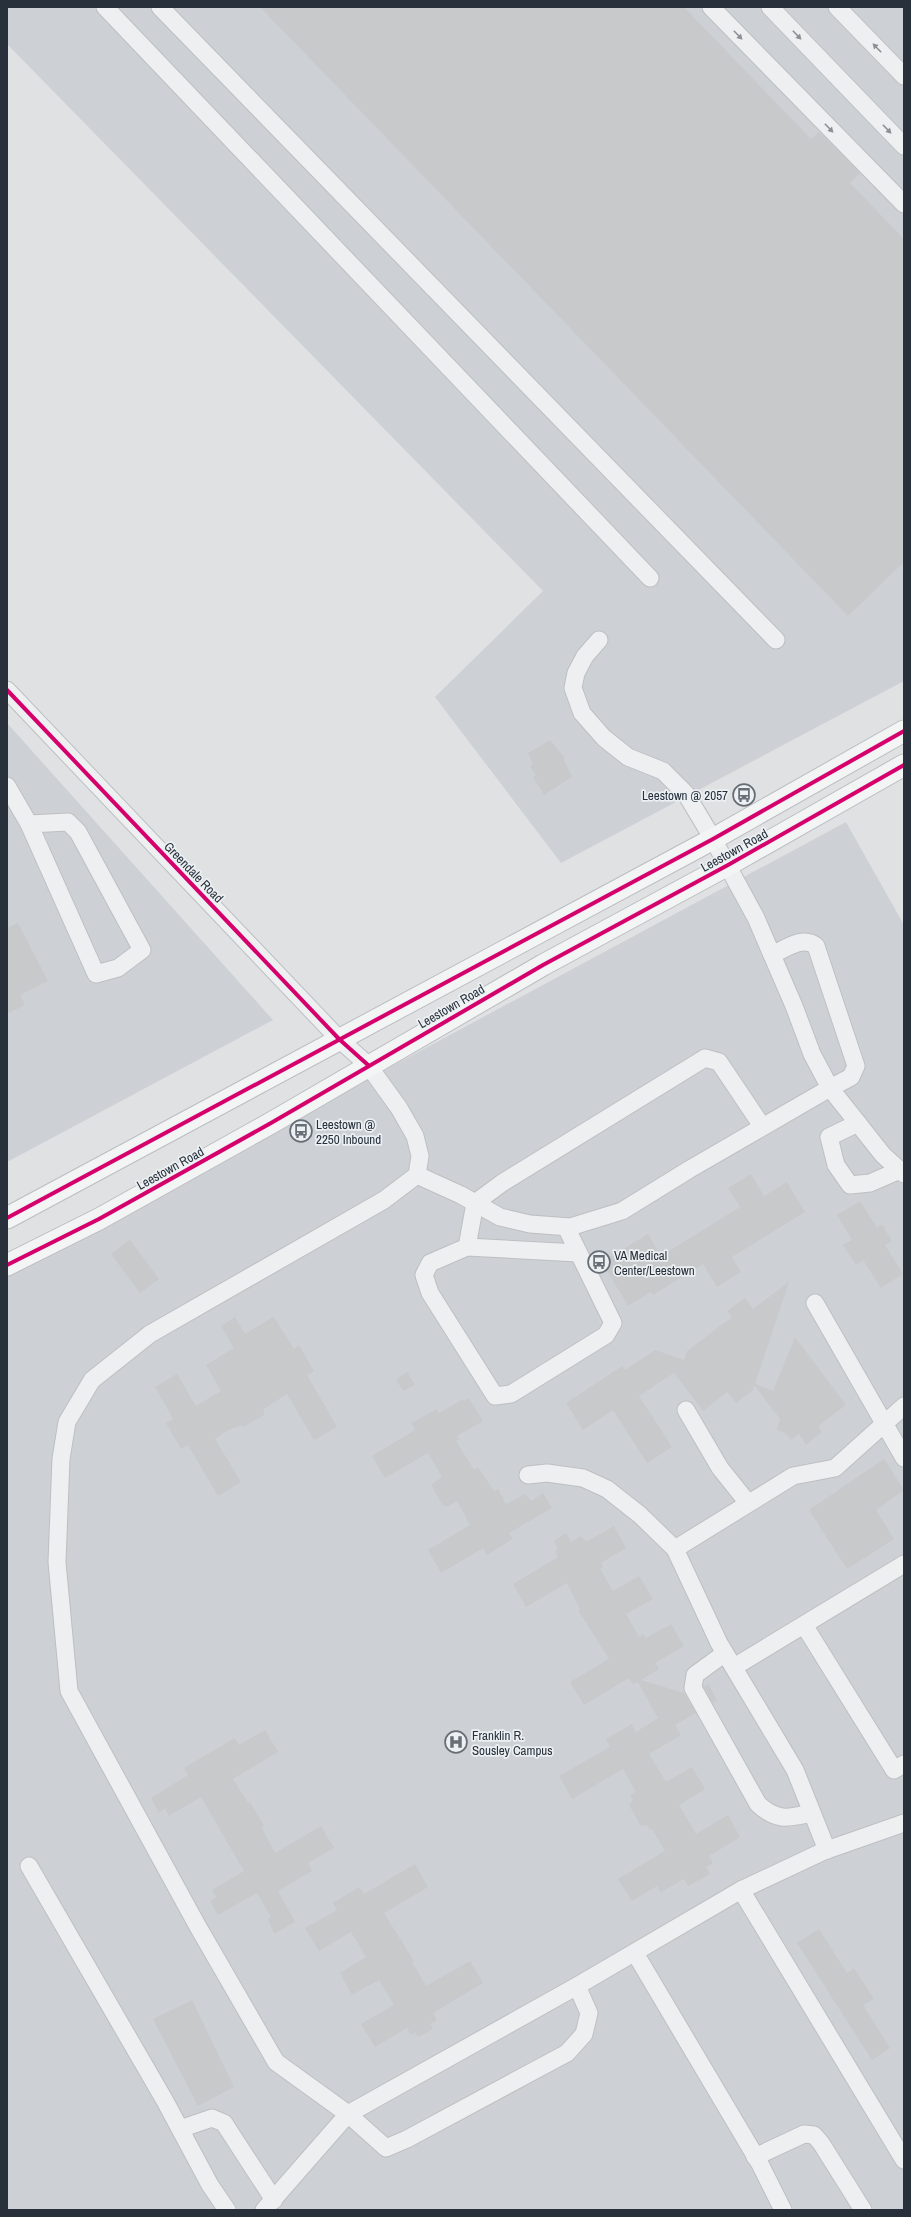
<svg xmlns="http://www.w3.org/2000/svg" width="911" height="2217" font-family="'Archivo Narrow',sans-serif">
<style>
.built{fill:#cdd1d6}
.building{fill:#c7c9cb}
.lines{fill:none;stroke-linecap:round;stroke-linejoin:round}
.minor-casing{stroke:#bdbfc1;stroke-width:19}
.major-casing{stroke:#bbbec1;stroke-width:23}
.minor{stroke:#eeeff0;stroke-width:17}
.major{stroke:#f3f4f4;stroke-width:21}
.cycleway-casing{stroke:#ecf0f3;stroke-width:6}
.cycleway{stroke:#d6006c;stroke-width:4}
.oneway{fill:#8a9096}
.labels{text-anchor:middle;stroke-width:3.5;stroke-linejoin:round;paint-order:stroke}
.poi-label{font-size:13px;fill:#27303b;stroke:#ecf0f3;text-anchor:start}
.street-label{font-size:13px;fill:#27303b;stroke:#ecf0f3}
</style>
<rect width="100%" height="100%" fill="#dfe1e3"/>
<g class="built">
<polygon points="7,7 904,7 904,681 561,863 435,697 543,591 7,44"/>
<polygon points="7,723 273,1020 7,1162"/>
<polygon points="846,822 904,925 904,2210 7,2210 7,1273"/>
</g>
<g class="building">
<polygon points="260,7 684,7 811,139 819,132 860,173 850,183 904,239 904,562 848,616"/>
<polygon points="550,740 564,757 564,760 572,777 544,795 533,777 536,776 530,766 533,764 528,753"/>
<polygon points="18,923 48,981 20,995 25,1005 7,1014 7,928"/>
<polygon points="751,1174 764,1196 787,1182 805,1212 732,1257 741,1272 717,1287 703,1264 653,1295 651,1292 628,1306 602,1262 648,1234 661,1256 740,1207 728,1188"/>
<polygon points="860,1201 877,1228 882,1225 892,1241 885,1245 903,1274 881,1288 863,1260 856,1265 843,1245 852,1240 837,1215"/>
<polygon points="130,1240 159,1279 140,1293 111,1254"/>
<polygon points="789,1282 755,1384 773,1391 795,1337 846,1405 818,1426 822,1432 806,1445 799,1434 791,1440 785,1433 777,1430 780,1419 754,1385 753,1390 736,1403 727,1392 703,1411 674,1373 639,1396 672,1447 647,1463 613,1410 583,1430 566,1403 622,1366 625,1370 655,1350 684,1360 687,1351 732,1317 727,1311 745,1298 753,1309"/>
<polygon points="235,1317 245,1334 273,1317 276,1320 294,1349 299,1345 314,1371 307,1375 337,1427 314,1440 287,1394 264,1409 264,1415 243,1427 243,1425 228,1430 215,1439 241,1482 218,1496 188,1445 181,1449 166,1423 173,1419 155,1387 177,1374 196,1406 221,1391 206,1365 234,1348 221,1326"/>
<polygon points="407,1372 415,1385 403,1391 396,1380"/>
<polygon points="469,1398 483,1421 457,1436 459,1439 456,1441 474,1470 478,1467 494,1491 498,1489 506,1504 525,1494 531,1501 543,1493 552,1508 509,1533 513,1539 487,1555 483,1548 441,1573 428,1550 470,1525 457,1501 447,1507 446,1505 443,1506 431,1485 442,1477 428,1453 385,1478 372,1456 415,1430 411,1423 437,1409 439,1413 463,1399 464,1401"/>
<polygon points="884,1459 904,1490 876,1510 894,1539 847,1569 809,1510"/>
<polygon points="614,1526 626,1548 601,1563 603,1567 600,1569 613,1591 639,1576 653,1599 626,1614 639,1637 643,1634 646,1638 671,1624 684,1646 655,1663 659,1669 641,1680 684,1693 696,1713 675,1725 681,1735 649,1754 666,1782 692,1767 705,1789 679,1805 696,1834 728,1815 740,1837 709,1856 713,1863 706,1867 710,1874 688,1886 684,1879 661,1892 657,1886 632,1901 618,1879 665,1851 652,1829 650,1830 647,1825 641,1826 629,1805 633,1800 630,1795 636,1792 623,1769 572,1799 559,1776 610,1747 606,1739 632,1724 636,1732 658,1718 638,1682 633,1684 629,1678 584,1705 570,1682 609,1659 578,1610 580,1609 567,1583 526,1607 513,1584 558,1557 555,1551 558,1549 554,1541 566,1533 571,1542 581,1536 586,1542"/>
<polygon points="708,1684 717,1700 713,1703 704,1687"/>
<polygon points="265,1730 278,1752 233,1779 248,1803 250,1802 264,1826 262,1828 275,1853 321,1826 334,1848 308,1863 312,1871 278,1891 295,1922 274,1934 268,1919 271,1917 257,1893 218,1915 210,1901 216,1897 212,1890 244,1871 201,1797 169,1816 165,1808 159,1813 151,1798 188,1775 184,1768 235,1738 239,1745"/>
<polygon points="415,1864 428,1887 384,1913 414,1961 412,1962 426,1986 470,1961 483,1983 433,2013 437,2020 430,2024 433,2029 418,2037 415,2032 411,2035 407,2028 375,2047 361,2024 394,2005 379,1980 352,1995 340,1973 366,1957 351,1932 319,1951 305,1928 337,1910 333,1903 359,1887 364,1894"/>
<polygon points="819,1929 847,1973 854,1968 874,1999 863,2005 890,2048 872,2060 797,1943"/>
<polygon points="192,2000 234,2087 198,2106 153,2019"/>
</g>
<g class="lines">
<g class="minor-casing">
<g id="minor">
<polyline points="105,7 650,578"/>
<polyline points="160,7 776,640"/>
<polyline points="711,7 904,204"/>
<polyline points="770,7 904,146"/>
<polyline points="837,7 904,76"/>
<polyline points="7,690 339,1039 368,1065 399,1108 415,1136 420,1156 417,1175 384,1200 150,1334 92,1380 67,1422 61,1459 57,1562 69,1691 197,1925 276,2062 348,2114 577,1986 741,1890 824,1851 904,1823"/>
<polyline points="7,786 29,824 96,974 118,968 142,950 78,832 68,822 29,824"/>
<path d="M772 955C785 949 803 935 816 946L856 1066 851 1077 830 1088 883 1155 904 1174"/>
<polyline points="858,1123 829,1137 836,1165 850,1185 870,1183 900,1170"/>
<polyline points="417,1175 461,1195 500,1217 530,1224 570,1227 622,1211 690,1169 830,1088 812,1054 794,1006 756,918 713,839 686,794 663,771 628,757 604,738 582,713 573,688 576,673 585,656 599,640"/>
<polyline points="566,1227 613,1323 606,1335 511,1394 495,1396 430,1293 424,1275 430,1263 467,1247 475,1203 502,1183 705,1058 719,1062 762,1126"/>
<polyline points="467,1247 578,1253"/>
<polyline points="815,1303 904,1458"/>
<polyline points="686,1410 720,1468 748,1503"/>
<polyline points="528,1475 547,1473 583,1478 607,1489 640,1515 675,1549 719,1643 795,1770 827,1850"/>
<polyline points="675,1549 793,1476 835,1468 904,1406"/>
<polyline points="804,1625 894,1770 904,1764"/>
<path d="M725 1653 695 1675 693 1688 758 1804C777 1822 789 1818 812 1813"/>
<polyline points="734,1667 904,1564"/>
<polyline points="29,1866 165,2101 210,2185 227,2210"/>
<polyline points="741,1890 904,2160"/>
<polyline points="635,1953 760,2164 783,2210"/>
<polyline points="180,2129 212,2118 224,2123 274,2200"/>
<polyline points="755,2157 804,2134 814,2135 821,2143 863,2210"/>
<polyline points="264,2210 348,2114 386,2148 407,2139 567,2053 584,2034 589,2013 577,1986"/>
</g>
</g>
<g class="major-casing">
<g id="major">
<polyline points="7,1218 713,839 904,731"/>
<polyline points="7,1265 99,1219 271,1123 543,965 728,865 904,765"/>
</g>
</g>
<use href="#minor" class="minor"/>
<use href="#major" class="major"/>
<g class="cycleway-casing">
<g id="cycleway">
<polyline points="7,690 339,1039 368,1065"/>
<polyline points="7,1218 713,839 904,731"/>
<polyline points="7,1265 99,1219 271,1123 543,965 728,865 904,765"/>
</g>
</g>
<use href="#cycleway" class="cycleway"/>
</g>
<defs><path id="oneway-solid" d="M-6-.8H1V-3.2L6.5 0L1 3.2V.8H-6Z"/></defs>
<g class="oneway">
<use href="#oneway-solid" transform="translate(738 35) rotate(46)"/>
<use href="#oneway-solid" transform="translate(797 35) rotate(46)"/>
<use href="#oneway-solid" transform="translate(877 48) rotate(-134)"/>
<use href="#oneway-solid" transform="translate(829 128) rotate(46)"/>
<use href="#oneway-solid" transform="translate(887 129) rotate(46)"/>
</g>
<defs>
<g id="bus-ring" transform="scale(1.15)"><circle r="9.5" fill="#ecf0f3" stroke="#676e76" stroke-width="1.5"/><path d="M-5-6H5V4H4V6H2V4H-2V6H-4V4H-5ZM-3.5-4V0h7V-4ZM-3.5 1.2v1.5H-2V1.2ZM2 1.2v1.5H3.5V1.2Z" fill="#676e76"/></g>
<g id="hospital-ring" transform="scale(1.15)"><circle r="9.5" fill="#ecf0f3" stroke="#676e76" stroke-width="1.5"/><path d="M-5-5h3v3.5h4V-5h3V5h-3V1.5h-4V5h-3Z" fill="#676e76"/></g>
</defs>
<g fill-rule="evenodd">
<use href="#bus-ring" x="744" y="795"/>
<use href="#bus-ring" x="301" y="1131"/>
<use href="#bus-ring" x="599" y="1262"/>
<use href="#hospital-ring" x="456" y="1742"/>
</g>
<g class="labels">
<g class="poi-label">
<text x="728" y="800" text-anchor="end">Leestown @ 2057</text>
<text x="316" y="1129">Leestown @<tspan x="316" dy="15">2250 Inbound</tspan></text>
<text x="614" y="1260">VA Medical<tspan x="614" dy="15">Center/Leestown</tspan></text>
<text x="472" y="1740">Franklin R.<tspan x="472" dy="15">Sousley Campus</tspan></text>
</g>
<g class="street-label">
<text transform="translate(734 850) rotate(-29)" y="5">Leestown Road</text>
<text transform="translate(194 872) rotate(46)" y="5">Greendale Road</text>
<text transform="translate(451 1006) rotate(-30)" y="5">Leestown Road</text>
<text transform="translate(170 1168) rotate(-29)" y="5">Leestown Road</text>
</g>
</g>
<rect width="911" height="2217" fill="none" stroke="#27303b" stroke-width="16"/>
</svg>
